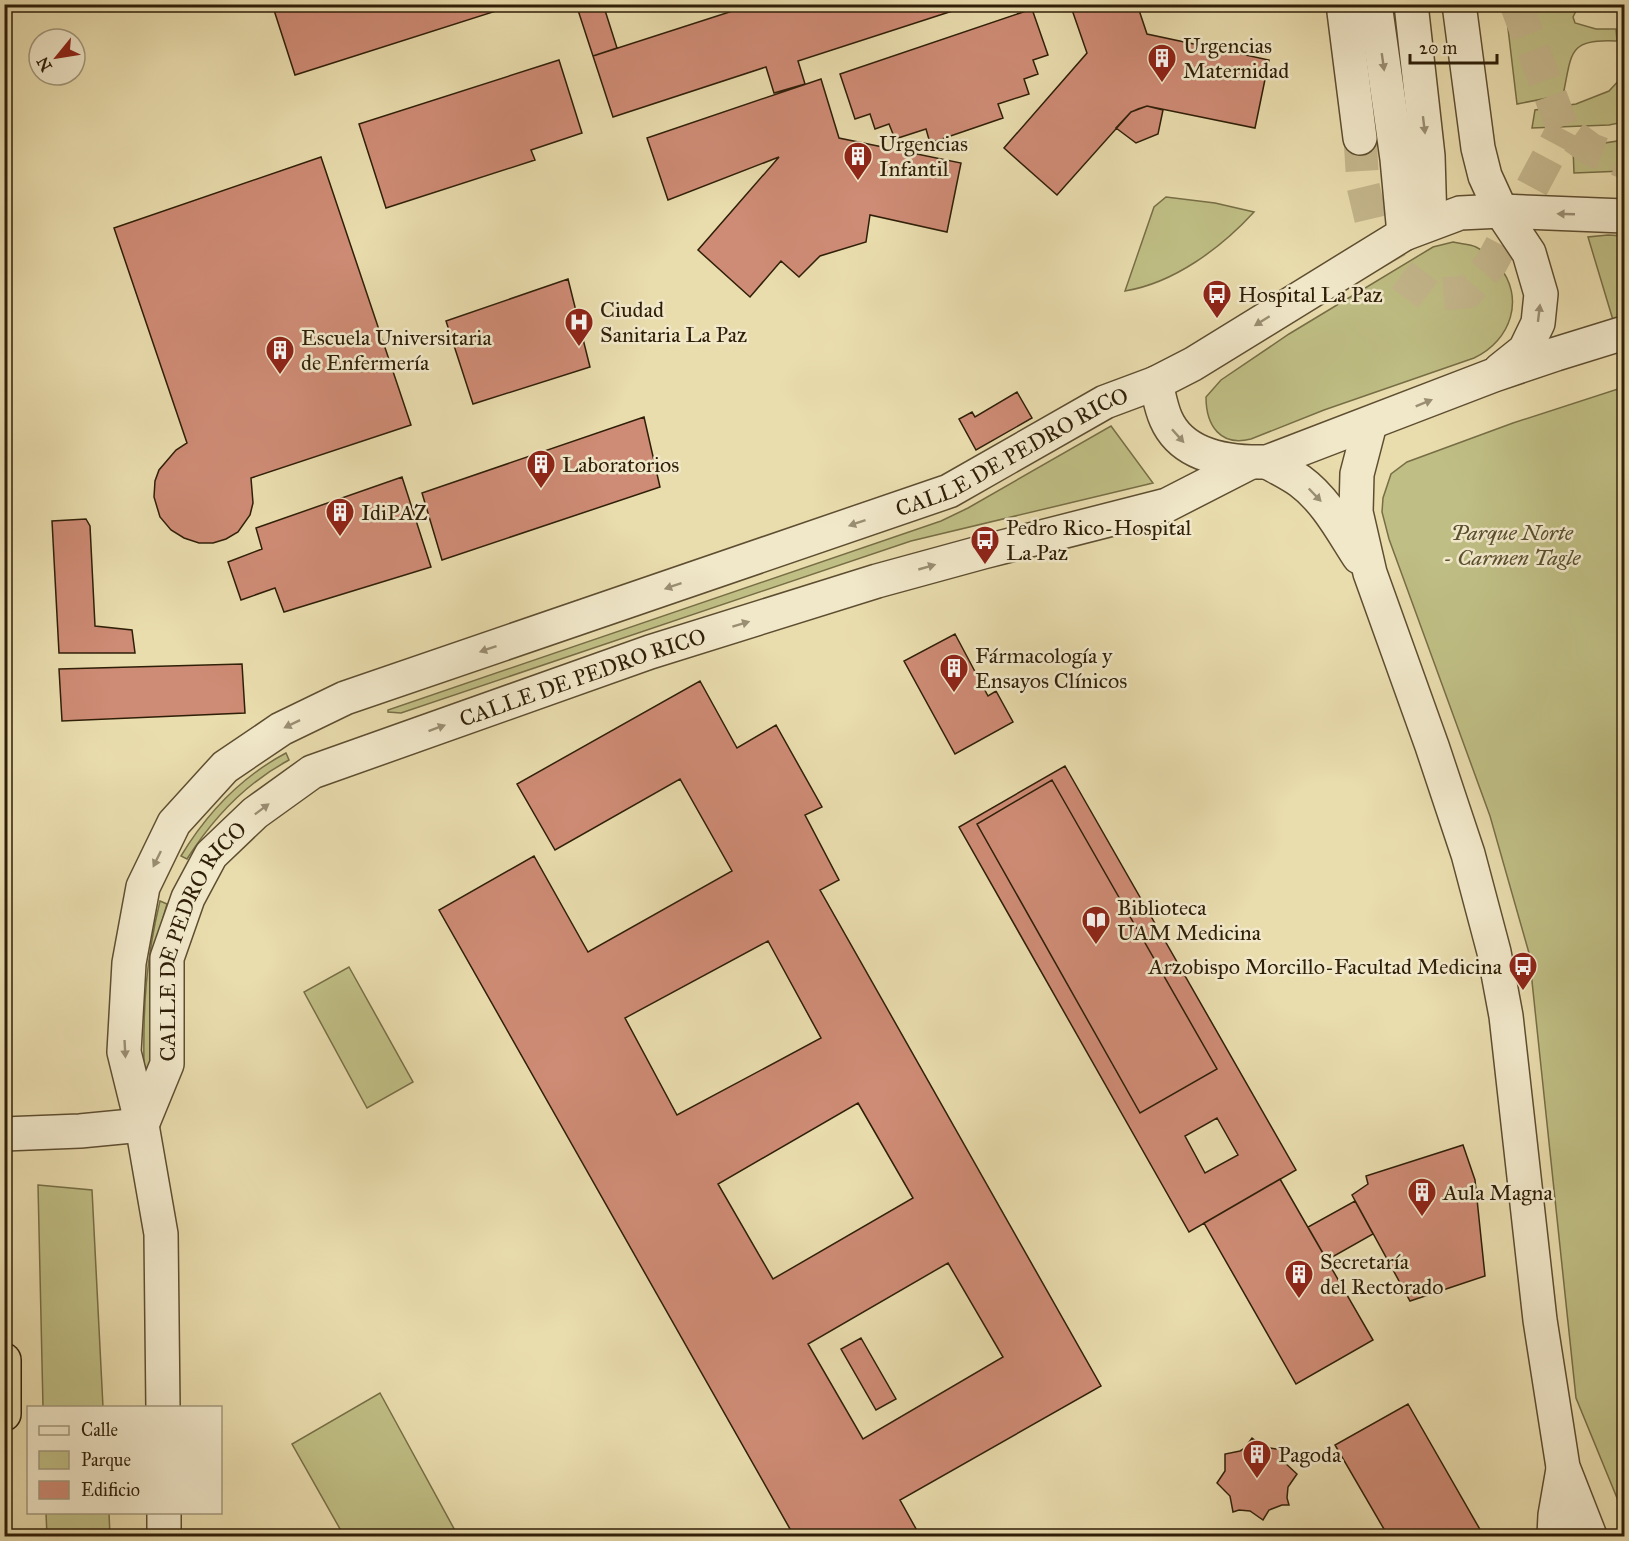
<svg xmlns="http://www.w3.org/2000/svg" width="1629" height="1541" font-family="'IM FELL Great Primer',serif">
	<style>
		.green { fill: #bfbe84; stroke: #776e46; stroke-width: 1.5 }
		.building { fill: #ce8b75; stroke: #2f1f08; stroke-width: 1.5; fill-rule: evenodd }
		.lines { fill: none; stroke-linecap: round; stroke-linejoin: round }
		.minor-tunnel { stroke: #c4b68c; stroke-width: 33; stroke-dasharray: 33 16; stroke-linecap: butt }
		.minor-casing { stroke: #5e4e31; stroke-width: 36 }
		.highway-casing { stroke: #2f1f08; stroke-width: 36 }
		.minor { stroke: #f1e8ca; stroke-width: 33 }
		.highway { stroke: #e9dcad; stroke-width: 33 }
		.oneway { fill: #9a8e73 }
		.labels { text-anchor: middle; stroke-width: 5; stroke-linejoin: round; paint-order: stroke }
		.poi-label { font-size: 22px; fill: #2f1f08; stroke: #f1e8ca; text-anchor: start }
		.street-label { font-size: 22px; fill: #2f1f08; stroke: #f1e8ca }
		.park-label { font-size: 22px; font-style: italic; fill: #5a4f2d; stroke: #f1e8ca }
	</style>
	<rect width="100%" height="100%" fill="#e9dcad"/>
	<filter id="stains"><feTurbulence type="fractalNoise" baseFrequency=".00333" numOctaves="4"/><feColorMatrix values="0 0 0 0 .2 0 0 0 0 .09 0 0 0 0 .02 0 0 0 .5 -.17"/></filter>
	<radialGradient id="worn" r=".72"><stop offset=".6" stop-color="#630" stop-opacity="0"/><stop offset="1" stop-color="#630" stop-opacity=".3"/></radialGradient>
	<path class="green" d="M1543 5H1579L1573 17 1575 23 1596 29H1616L1617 41C1567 38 1572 54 1563 95L1517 104 1507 20Z
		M1624 75V122L1609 125 1532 128 1535 110 1576 104 1609 91Z
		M1624 140V171L1574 173 1573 148Z
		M1166 197 1215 203 1254 212C1221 248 1174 283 1125 291L1154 207Z
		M1608 235 1624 236V317L1613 320 1588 237Z
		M1453 242C1461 244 1470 244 1476 247 1485 251 1492 258 1498 265 1526 297 1511 341 1474 358L1324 410 1251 439C1221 447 1206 426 1206 397L1221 380 1289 334 1433 247Z
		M1624 387V1515L1576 1398 1529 953 1490 816 1389 539 1382 512 1383 498 1391 474 1407 462 1513 423Z
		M1111 426 1153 483 911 541 401 713 388 712V710L941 521 968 508Z
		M286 753 289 760C246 783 213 818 187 859L181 856C207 813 241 777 286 753Z
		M160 901 167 904C150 957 150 1012 152 1066L148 1070 144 1065C143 1006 146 959 160 901Z
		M349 967 413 1082 367 1108 304 992Z
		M38 1185 92 1190 103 1407H43Z
		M380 1393 458 1536H344L292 1444Z
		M46 1513H109L110 1536H47Z"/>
	<path class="building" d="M272 4H518L295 75Z
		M576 4H603L617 48 593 56Z
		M744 4H974L798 61 805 84 774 93 766 67 613 117 593 56 745 7Z
		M1070 4H1137L1147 34 1269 60 1255 128 1147 106 1138 109 1131 112 1057 195 1004 148 1087 53Z
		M1032 9 1048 55 1033 60 1038 74 1024 79 1029 94 998 104 1003 118 930 143 926 129 895 139 889 124 875 129 870 114 855 119 840 74Z
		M559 60 582 133 531 150 535 160 386 208 359 124Z
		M821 79 839 138 961 163 947 232 870 215 866 242 820 256 799 277 781 261 750 297 698 250 779 157 668 200 647 138Z
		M1147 106 1163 110 1158 134 1136 143 1116 128 1131 112Z
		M321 157 411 425 251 478 253 503 250 515 238 532 226 539 213 543H199L184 538 171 530 160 517 154 497 155 481 159 470 176 450 187 443 114 228Z
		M568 279 590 367 473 404 446 321Z
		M1017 392 1032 418 976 450 959 419 972 412 975 417Z
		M644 417 660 487 442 560 422 493Z
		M402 477 431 567 284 612 275 588 241 600 228 562 262 549 256 528Z
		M86 519 90 526 95 626 132 630 135 653H59L52 521Z
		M955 634 988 696 996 691 1013 722 955 754 904 661Z
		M242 664 245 713 62 721 59 669Z
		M700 681 737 748 776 725 822 807 805 815 839 880 820 890 1101 1386 900 1500 920 1536H794L439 910 534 856 588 952 732 871 680 779 555 850 517 784ZM768 941 821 1038 677 1115 625 1018ZM858 1103 913 1198 773 1279 718 1184ZM948 1263 1003 1357 863 1439 808 1344Z
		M1065 766 1296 1170 1189 1232 959 827ZM1052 780 1217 1069 1140 1113 977 824ZM1217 1118 1238 1155 1205 1173 1185 1136Z
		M1052 780 1217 1069 1140 1113 977 824Z
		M1463 1145 1475 1180 1485 1276 1410 1301 1352 1195 1368 1184 1366 1176Z
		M1280 1179 1373 1340 1296 1384 1204 1223Z
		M1355 1201 1373 1234 1327 1260 1308 1227Z
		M861 1338 896 1399 876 1410 841 1349Z
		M1408 1404 1482 1533 1475 1536H1388L1335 1445Z
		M1252 1438 1264 1447 1276 1449 1282 1447 1284 1462 1297 1474 1288 1487 1287 1498 1289 1505H1282L1269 1510 1263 1520 1250 1511 1239 1510 1233 1512 1230 1496 1217 1483 1225 1471V1454L1240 1451 1245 1448Z"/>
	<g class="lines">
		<path class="minor-tunnel" d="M1516 4 1563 129 1592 150 1624 162
			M1360 138 1363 186 1374 232 1395 270 1428 295 1467 292 1491 264 1563 129"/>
		<g class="minor-casing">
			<g id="minor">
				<path d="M1343 4 1360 138"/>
				<path d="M1375 4 1397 159 1404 234"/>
				<path d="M1411 4 1428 156 1430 223"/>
				<path d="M1459 4 1478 148 1485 176 1501 211 1529 253 1541 294 1538 323 1525 350 1500 370"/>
				<path d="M1156 383C1159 395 1161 408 1166 419 1183 458 1230 463 1267 462L1494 375 1556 354 1624 333"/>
				<path d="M1370 424 1357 474 1356 512 1370 573 1432 746 1468 854 1494 952 1506 1016 1540 1320 1563 1467 1590 1536"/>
				<path d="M1267 462C1278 468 1290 474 1300 481 1326 500 1342 531 1359 557"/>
				<path id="s1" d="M142 1125 167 1064V958L188 898 211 855 255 813 312 772 650 652 877 581 983 552 1167 505 1249 463"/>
				<path d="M4 1134 80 1131 142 1125"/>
				<path id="s2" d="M163 1408 161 1234 142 1125 124 1052 129 963 143 887 174 823 225 767 281 729 345 698 949 491 1105 402 1156 383 1193 364 1404 234 1460 213 1501 211 1624 216"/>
				<path d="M164 1512V1536"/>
				<path d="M1554 1536 1555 1515 1563 1469"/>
			</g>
		</g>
		<g class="highway-casing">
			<path id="highway" d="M4 1360V1414"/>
		</g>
		<use href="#minor" class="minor"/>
		<use href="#highway" class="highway"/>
	</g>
	<defs><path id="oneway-solid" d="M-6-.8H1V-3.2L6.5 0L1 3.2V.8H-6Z" transform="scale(1.5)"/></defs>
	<g class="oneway">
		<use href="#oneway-solid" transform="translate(1383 62) rotate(82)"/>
		<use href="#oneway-solid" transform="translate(1424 125) rotate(83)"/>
		<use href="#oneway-solid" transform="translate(1566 214) rotate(-178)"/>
		<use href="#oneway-solid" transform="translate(1539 313) rotate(-83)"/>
		<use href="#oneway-solid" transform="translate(1262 321) rotate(148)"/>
		<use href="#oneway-solid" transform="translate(1424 403) rotate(-22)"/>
		<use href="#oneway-solid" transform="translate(1178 436) rotate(48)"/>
		<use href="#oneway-solid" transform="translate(1315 495) rotate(46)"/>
		<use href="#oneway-solid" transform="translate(857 523) rotate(161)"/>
		<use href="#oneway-solid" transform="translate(927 567) rotate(-16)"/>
		<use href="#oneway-solid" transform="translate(673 586) rotate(161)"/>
		<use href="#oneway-solid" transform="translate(741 624) rotate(-17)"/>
		<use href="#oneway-solid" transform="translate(488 649) rotate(161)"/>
		<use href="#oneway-solid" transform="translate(292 724) rotate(154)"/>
		<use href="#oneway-solid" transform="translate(437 728) rotate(-20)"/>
		<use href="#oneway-solid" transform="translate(262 809) rotate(-37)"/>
		<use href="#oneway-solid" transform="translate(157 859) rotate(116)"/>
		<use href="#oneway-solid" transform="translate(125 1049) rotate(87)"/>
	</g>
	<defs>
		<g id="building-pin" transform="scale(1.5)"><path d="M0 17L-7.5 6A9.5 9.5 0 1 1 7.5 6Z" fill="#8f2418" stroke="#f1e8ca"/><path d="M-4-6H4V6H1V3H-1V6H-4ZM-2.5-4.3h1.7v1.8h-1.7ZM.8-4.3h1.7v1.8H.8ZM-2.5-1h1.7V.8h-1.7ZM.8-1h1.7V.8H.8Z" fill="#fff"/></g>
		<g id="bus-pin" transform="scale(1.5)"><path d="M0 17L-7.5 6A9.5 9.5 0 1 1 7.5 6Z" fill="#8f2418" stroke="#f1e8ca"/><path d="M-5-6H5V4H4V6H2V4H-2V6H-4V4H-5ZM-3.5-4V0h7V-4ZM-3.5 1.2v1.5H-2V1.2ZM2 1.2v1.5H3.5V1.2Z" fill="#fff"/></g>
		<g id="hospital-pin" transform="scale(1.5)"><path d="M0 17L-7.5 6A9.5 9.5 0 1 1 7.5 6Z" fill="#8f2418" stroke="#f1e8ca"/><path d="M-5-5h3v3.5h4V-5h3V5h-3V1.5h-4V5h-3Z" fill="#fff"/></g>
		<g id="library-pin" transform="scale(1.5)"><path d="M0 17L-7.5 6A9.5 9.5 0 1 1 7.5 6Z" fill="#8f2418" stroke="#f1e8ca"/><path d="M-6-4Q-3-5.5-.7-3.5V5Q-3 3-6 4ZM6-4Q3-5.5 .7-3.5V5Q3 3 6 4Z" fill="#fff"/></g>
	</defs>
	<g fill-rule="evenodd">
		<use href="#building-pin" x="1162" y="58"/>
		<use href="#building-pin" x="858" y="156"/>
		<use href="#bus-pin" x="1217" y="294"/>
		<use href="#hospital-pin" x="579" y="322"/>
		<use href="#building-pin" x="280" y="350"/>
		<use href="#building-pin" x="541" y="464"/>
		<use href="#building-pin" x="340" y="512"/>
		<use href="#bus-pin" x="985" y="540"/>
		<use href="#building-pin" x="954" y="668"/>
		<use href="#library-pin" x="1096" y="920"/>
		<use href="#bus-pin" x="1523" y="966"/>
		<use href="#building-pin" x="1422" y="1192"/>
		<use href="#building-pin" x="1299" y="1274"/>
		<use href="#building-pin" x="1257" y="1454"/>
	</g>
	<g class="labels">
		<g class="poi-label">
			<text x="1183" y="53">Urgencias<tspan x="1183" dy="25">Maternidad</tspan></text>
			<text x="879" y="151">Urgencias<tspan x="879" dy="25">Infantil</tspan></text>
			<text x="1238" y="302">Hospital La Paz</text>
			<text x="600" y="317">Ciudad<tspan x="600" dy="25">Sanitaria La Paz</tspan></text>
			<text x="301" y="345">Escuela Universitaria<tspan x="301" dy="25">de Enfermería</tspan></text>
			<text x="562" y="472">Laboratorios</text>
			<text x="361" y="520">IdiPAZ</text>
			<text x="1006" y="535">Pedro Rico-Hospital<tspan x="1006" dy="25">La Paz</tspan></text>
			<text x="975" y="663">Fármacología y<tspan x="975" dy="25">Ensayos Clínicos</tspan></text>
			<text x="1117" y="915">Biblioteca<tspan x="1117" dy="25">UAM Medicina</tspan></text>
			<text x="1502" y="974" text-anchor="end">Arzobispo Morcillo-Facultad Medicina</text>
			<text x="1443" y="1200">Aula Magna</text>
			<text x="1320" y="1269">Secretaría<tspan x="1320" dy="25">del Rectorado</tspan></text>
			<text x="1278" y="1462">Pagoda</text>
		</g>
		<g class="street-label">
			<text dy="8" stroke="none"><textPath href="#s2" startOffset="1524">CALLE DE PEDRO RICO</textPath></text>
			<text dy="8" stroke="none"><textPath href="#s1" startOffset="702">CALLE DE PEDRO RICO</textPath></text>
			<text dy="8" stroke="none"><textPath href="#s1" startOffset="198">CALLE DE PEDRO RICO</textPath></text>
		</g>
		<g class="park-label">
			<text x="1512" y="540">Parque Norte<tspan x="1512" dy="25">- Carmen Tagle</tspan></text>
		</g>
	</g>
	<rect width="1629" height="1541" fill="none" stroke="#e9dcad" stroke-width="24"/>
	<rect x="6" y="6" width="1617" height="1529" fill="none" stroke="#2f1f08" stroke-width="3"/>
	<rect x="12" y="12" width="1605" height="1517" fill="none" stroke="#2f1f08" stroke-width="1.5"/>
	<rect x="27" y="1406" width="195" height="108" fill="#f1e8ca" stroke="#a3987c" stroke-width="1.5"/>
	<rect x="39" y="1426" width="30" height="9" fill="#f1e8ca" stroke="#a3987c" stroke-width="1.5"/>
	<text x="81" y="1436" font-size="18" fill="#2f1f08">Calle</text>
	<rect x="39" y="1451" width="30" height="18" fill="#bfbe84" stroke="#a3987c" stroke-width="1.5"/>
	<text x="81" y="1466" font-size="18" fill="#2f1f08">Parque</text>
	<rect x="39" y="1481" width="30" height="18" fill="#ce8b75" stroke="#a3987c" stroke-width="1.5"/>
	<text x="81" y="1496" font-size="18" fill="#2f1f08">Edificio</text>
	<g transform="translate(57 57) rotate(240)"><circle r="28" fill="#f1e8ca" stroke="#a3987c" stroke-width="1.5"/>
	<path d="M0-4.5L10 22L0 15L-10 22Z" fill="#8f2418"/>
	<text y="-9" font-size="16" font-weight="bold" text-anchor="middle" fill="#2f1f08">N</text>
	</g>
	<path d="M1410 54v9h87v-9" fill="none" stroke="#2f1f08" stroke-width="3"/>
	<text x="1419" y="54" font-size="18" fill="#2f1f08" stroke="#f1e8ca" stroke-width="4.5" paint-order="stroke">20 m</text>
	<rect width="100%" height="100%" filter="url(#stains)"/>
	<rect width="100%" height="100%" fill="url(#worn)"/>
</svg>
